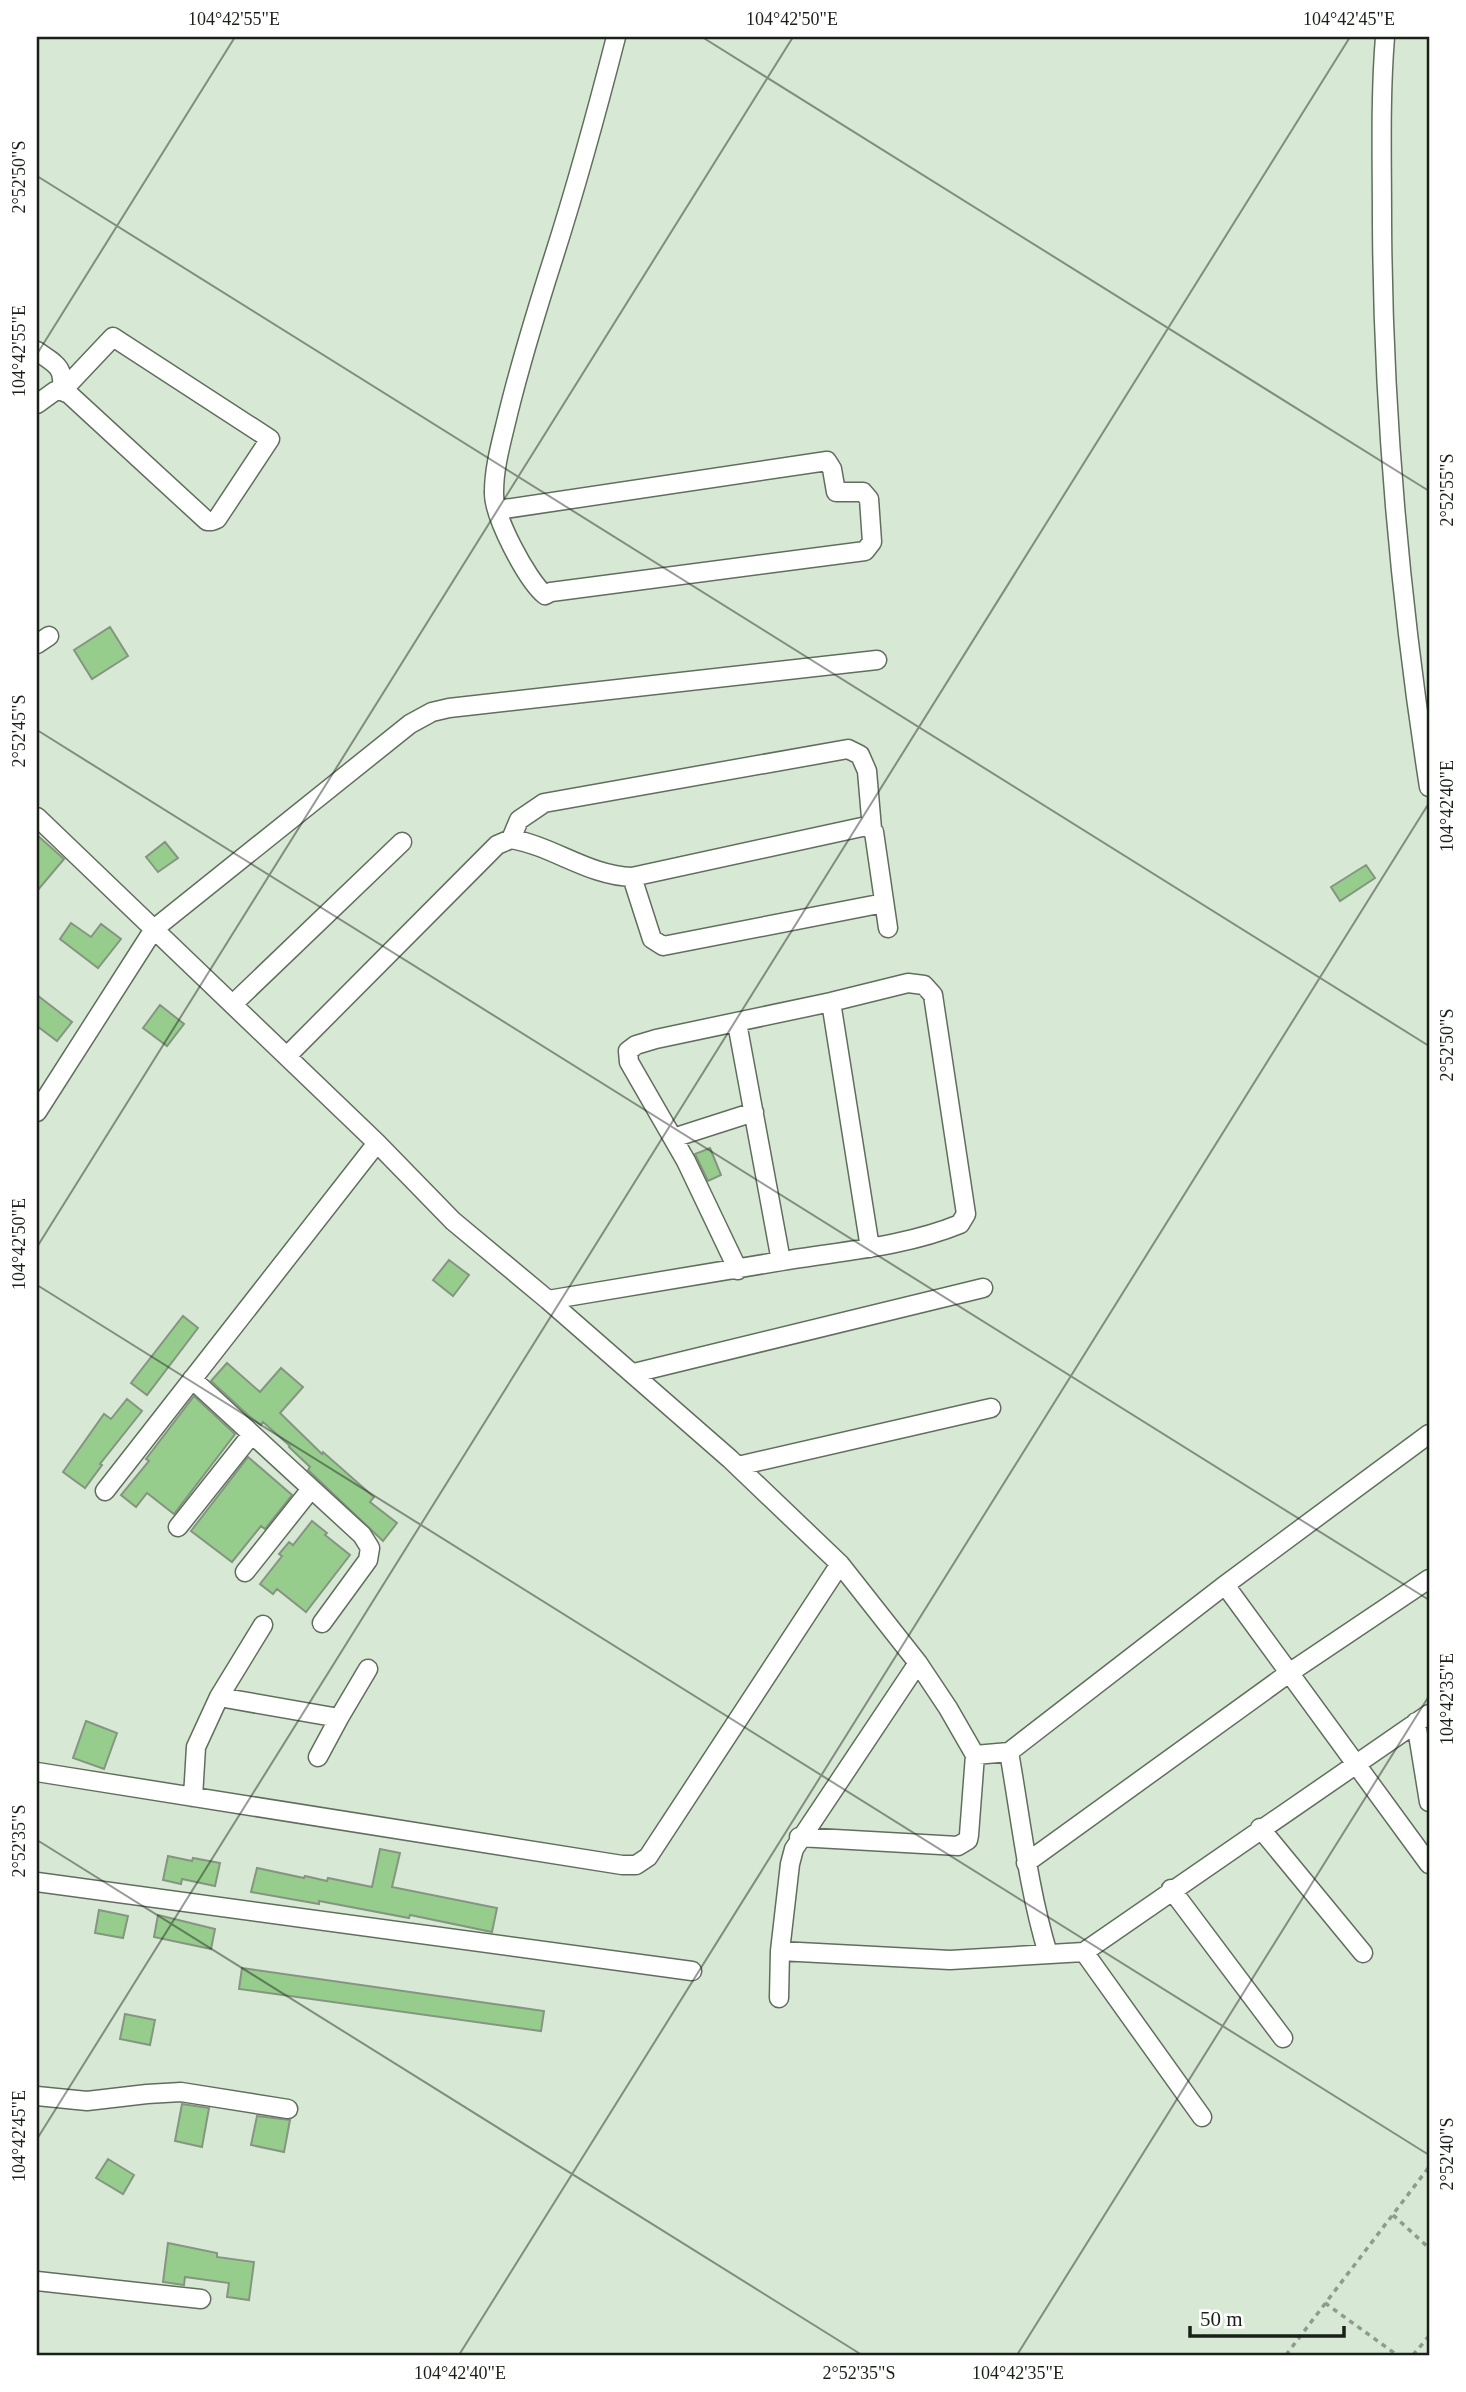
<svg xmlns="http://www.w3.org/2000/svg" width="1466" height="2392" font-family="Georgia,serif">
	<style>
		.building { fill: #97cd8c; stroke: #859582; stroke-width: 2 }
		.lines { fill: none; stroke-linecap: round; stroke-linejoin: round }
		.minor-casing { stroke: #606f5d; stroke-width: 21 }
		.path { stroke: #8e9c8c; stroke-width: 3.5; stroke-dasharray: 5 5; stroke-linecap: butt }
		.minor { stroke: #fff; stroke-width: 18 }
		.ticks { fill: none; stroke: #192018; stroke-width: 2; stroke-opacity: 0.45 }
		.neatline { fill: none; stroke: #192018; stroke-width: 2.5 }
		.ticks-label { font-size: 18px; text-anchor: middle; fill: #192018 }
	</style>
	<rect width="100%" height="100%" fill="#d7e9d4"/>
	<path class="building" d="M110 627 128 656 92 679 74 650Z
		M37 835 64 859 37 891Z
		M165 842 178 858 158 872 146 857Z
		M1366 865 1375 878 1340 901 1331 887Z
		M71 923 91 937 101 924 121 939 98 968 60 939Z
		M37 995 72 1022 57 1041 37 1026Z
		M160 1005 184 1024 167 1046 143 1028Z
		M710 1148 721 1175 708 1181 695 1154Z
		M449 1260 469 1275 453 1296 433 1280Z
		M183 1316 198 1328 147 1395 131 1383Z
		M227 1363 260 1392 281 1368 303 1387 280 1413 322 1454 323 1452 374 1497 370 1502 397 1523 383 1541 308 1470 310 1467 289 1447 290 1446 263 1422 261 1425 249 1416 211 1381Z
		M194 1396 235 1434 174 1514 147 1493 136 1507 121 1495 149 1461 146 1459Z
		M127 1399 142 1411 100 1464 102 1465 85 1488 63 1472 104 1414 111 1419Z
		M248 1457 292 1495 265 1529 261 1526 232 1562 191 1531Z
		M312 1521 327 1533 325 1535 350 1555 306 1612 277 1589 273 1594 260 1584 282 1556 279 1554 289 1542 293 1545Z
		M86 1721 117 1733 104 1769 73 1758Z
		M380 1849 400 1853 392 1887 497 1908 492 1932 410 1915 409 1918 319 1901V1904L251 1892 257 1868 304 1878 305 1876 327 1881 328 1878 372 1887Z
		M168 1856 192 1861 193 1858 220 1863 215 1886 182 1879 181 1884 163 1880Z
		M99 1910 128 1916 123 1938 95 1933Z
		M158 1915 215 1929 211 1949 154 1937Z
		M242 1968 544 2011 541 2031 239 1989Z
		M125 2014 155 2020 150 2045 120 2039Z
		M182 2104 209 2108 202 2147 175 2141Z
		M257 2116 290 2120 284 2152 251 2145Z
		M108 2159 134 2175 123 2194 96 2178Z
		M168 2243 217 2253V2257L254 2262 249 2300 227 2297 229 2283 185 2277 184 2285 163 2282Z"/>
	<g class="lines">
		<g class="minor-casing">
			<path id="minor" d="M1385 37C1380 99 1382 160 1382 222 1383 411 1400 601 1429 787
				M37 351C56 365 64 365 62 391
				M37 404 55 391H62L113 337 270 439 217 519 212 521H207L69 394 62 391
				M498 510 827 461 832 469 836 492H863L869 499 872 542 865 551 551 592 545 595C527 580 493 516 494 492 494 466 502 440 508 414 521 361 537 309 554 256 577 184 597 111 616 37
				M37 644 49 636
				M37 817 377 1143 453 1221 548 1300 730 1459 840 1564 918 1663 948 1708 975 1755 1009 1752 1225 1585 1429 1434
				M511 839 519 820 544 803 848 749 860 755 867 771 872 829
				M632 877 652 939 663 946 884 903
				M831 1002 870 1248
				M233 1004 402 842
				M737 1023 781 1261
				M287 1056 497 845 511 839C553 846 589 876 632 877L862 827H868L874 832 888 928
				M37 1112 154 929 410 724 432 712 449 708 877 660
				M673 1138 754 1112
				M548 1300C626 1287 704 1274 782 1261 841 1251 904 1247 960 1224L966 1214 933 995 924 985 908 983 831 1002 656 1039 636 1045 628 1051 629 1062 686 1161 738 1270
				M634 1373 983 1288
				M192 1379 362 1535 370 1548 368 1560 322 1623
				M738 1466 991 1408
				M105 1491 377 1143
				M178 1527 252 1434
				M245 1572 311 1489
				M1225 1585 1429 1864
				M219 1697 339 1718 318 1757
				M339 1718 368 1669
				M1416 1722 1429 1802
				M1009 1752C1021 1820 1028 1888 1048 1954
				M37 1772 622 1865H636L648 1857 840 1564
				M193 1797 196 1747 219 1697 263 1625
				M1260 1828 1363 1953
				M799 1837 958 1846 968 1840 969 1835 975 1755
				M1026 1863 1289 1673 1429 1579
				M37 1882 692 1971
				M1171 1889 1283 2038
				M780 1951 950 1960 1084 1952 1429 1714
				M1084 1952 1202 2117
				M779 1998 780 1951 790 1864 794 1849 918 1663
				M37 2096 87 2101 147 2094 181 2092 288 2109
				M37 2281 201 2299"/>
		</g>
		<path class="path" d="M1393 2215 1429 2248
			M1325 2303 1397 2355
			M1286 2355 1429 2167
			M1413 2355 1429 2336"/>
		<use href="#minor" class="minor"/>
	</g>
	<path class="ticks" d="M702 37 1429 491M37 176 1429 1046M37 354 235 37M37 730 1429 1600M37 1247 793 37M37 1285 1429 2155M37 1840 862 2355M37 2139 1350 37M459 2355 1429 803M1017 2355 1429 1696"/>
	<rect width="1466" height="2392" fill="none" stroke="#ffffff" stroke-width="77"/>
	<path d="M1190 2326v10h154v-10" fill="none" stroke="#192018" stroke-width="3.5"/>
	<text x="1200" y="2326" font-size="21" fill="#192018" stroke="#ffffff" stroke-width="5" paint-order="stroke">50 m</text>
	<rect x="38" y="38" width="1390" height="2316" class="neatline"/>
	<g class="ticks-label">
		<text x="234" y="25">104°42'55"E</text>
		<text x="792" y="25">104°42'50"E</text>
		<text x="1349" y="25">104°42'45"E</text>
		<text transform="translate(19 177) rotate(-90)" y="6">2°52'50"S</text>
		<text transform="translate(19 351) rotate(-90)" y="6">104°42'55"E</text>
		<text transform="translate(1447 490) rotate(-90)" y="6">2°52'55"S</text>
		<text transform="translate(19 731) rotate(-90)" y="6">2°52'45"S</text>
		<text transform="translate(1447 806) rotate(-90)" y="6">104°42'40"E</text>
		<text transform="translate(1447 1045) rotate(-90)" y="6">2°52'50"S</text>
		<text transform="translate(19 1244) rotate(-90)" y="6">104°42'50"E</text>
		<text transform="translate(1447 1699) rotate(-90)" y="6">104°42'35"E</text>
		<text transform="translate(19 1841) rotate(-90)" y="6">2°52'35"S</text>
		<text transform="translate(19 2136) rotate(-90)" y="6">104°42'45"E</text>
		<text transform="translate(1447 2154) rotate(-90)" y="6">2°52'40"S</text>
		<text x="460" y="2379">104°42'40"E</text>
		<text x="859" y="2379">2°52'35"S</text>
		<text x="1018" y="2379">104°42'35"E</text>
	</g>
</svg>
